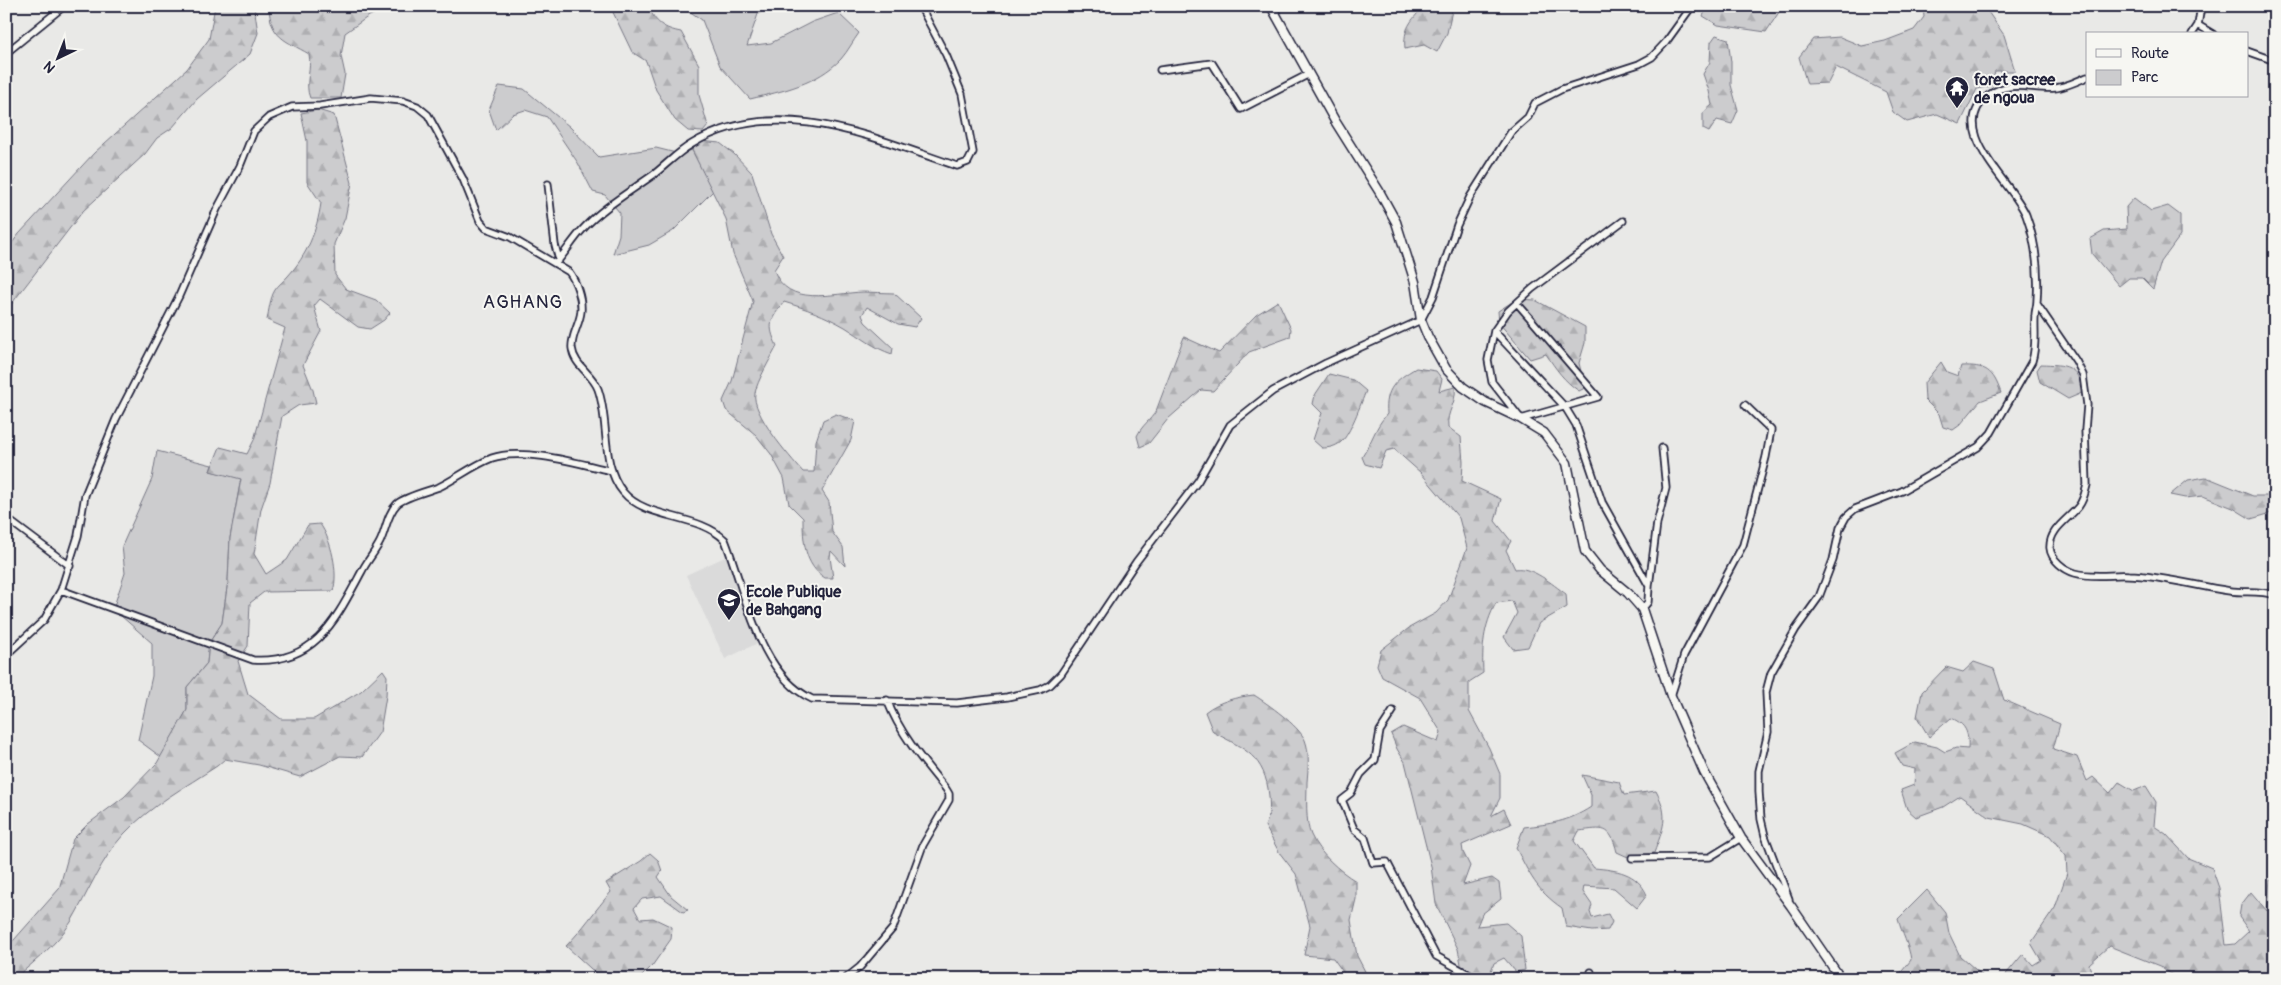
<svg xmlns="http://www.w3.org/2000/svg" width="2281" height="985" font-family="Pangolin,sans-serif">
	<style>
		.built { fill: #dadada }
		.green { fill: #ccccce; stroke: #777784 }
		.forest { fill: url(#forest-firs); stroke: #777784 }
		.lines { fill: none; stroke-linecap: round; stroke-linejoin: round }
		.minor-casing { stroke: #22223b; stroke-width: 9 }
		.secondary-casing { stroke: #22223b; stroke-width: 11 }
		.minor { stroke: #f6f6f2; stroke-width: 5.5 }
		.secondary { stroke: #f6f6f2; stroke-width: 8 }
		.labels { text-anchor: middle; stroke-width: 4; stroke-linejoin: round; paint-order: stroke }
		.poi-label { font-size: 16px; font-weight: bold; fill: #22223b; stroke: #f6f6f2; text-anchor: start }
		.quarter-label { font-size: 19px; letter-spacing: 1px; fill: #22223b; stroke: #f6f6f2 }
	</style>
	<defs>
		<pattern id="forest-firs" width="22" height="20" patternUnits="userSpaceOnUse" patternTransform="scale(1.25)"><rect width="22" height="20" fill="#ccccce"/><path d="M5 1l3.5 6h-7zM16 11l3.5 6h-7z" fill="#afafb2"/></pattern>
	</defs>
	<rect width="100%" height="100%" fill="#e9e9e7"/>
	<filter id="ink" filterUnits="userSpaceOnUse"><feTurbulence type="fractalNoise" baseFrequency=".02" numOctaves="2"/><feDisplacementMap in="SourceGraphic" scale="10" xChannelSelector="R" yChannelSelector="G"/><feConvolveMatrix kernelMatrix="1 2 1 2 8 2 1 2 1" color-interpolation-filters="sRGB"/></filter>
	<g filter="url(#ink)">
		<path class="built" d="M727 556 742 601 760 642 725 659 686 575Z"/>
		<path class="green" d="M682 6H770L758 14 747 46 771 43 812 22 838 13 859 33C853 41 848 51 841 59 817 84 783 91 750 99L720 66 702 20Z
			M499 86 524 89 570 127 599 157 656 148 680 154 692 150 713 191 673 231 649 245 613 254 619 235 620 213 605 195 593 192 578 163 547 117 525 110 513 114 496 130 489 110Z
			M157 451 212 465 210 471 241 478 230 538 228 581 222 623 209 643 207 663 187 687V710L161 757 138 740 152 676V643L113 609 125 573 122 546 152 479Z"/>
		<path class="forest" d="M215 6H254L258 33 250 54 197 99 172 128 157 138 145 154 83 211 6 311V251L19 234 94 153 187 69 209 39Z
			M269 6H392L369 16 345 33 341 56 345 74 341 98H310C304 84 312 69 309 54 285 40 270 38 269 6Z
			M610 6H649C654 23 665 29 681 32L699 65V95L708 126 703 132 688 131 675 120 656 90 646 61 632 52Z
			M1424 6H1453L1447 33 1437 52 1424 45 1405 49C1403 28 1411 21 1424 6Z
			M1708 6H1783L1766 32 1718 25 1703 16Z
			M1923 6H1984L2004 35 2015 71H1995L1991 86 1977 89 1960 124 1937 114 1907 122 1893 112 1886 92 1836 67 1828 83 1807 84 1799 57 1813 39 1840 37 1862 46 1885 41 1914 30 1924 17Z
			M1716 35 1728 39 1731 62V85L1738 110 1732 124 1717 120 1709 132 1703 129V113L1712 105 1709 91 1703 74 1710 62 1711 42Z
			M318 110 334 115 352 183 345 218 334 244 335 275 346 289 376 300 390 313 384 320 370 329 358 327 320 299 314 306 321 331 303 365 313 390 316 403 299 405 282 416 270 483 261 509 254 554 266 574 287 560 308 525 320 524C331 539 339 573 333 591L264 592 250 603 248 646 238 661 248 694 281 719H314L361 691 383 670 387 676 386 696 380 732 362 757 340 756 300 777 259 765 225 759 217 766C185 787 150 806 124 834 101 859 88 893 71 922 57 944 34 962 14 979H6V946L14 940 59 889 73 839 88 824 124 797 157 763 187 710V687L207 663 209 643 222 623 228 581 230 538 241 479 210 471 220 447 247 454 254 440 285 328 267 320C269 310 270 298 275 290 278 285 284 281 288 276 307 255 317 231 321 203L307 182V141L301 113Z
			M700 141 720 143 734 154 752 173 771 234 783 256 774 270C787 308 833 293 863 292 873 292 884 293 894 293L921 318 915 327 898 324 867 307 862 315 865 322 893 348 892 354C874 348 861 337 845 327 824 315 807 309 784 302 770 320 767 325 777 346 771 358 757 381 755 393 751 413 789 456 803 472H814L816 441 823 420 836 414 855 421 851 440 822 491 829 502 832 532 843 547 845 566 831 551 830 557 833 578H825C804 565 803 540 803 518L789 504 784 478 771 454 756 435 726 410 723 401 732 381 753 301 733 254 726 219 692 150Z
			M2134 198 2151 211 2168 206 2180 215V236L2161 262 2153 289 2142 278H2129L2119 286 2092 254 2090 239 2104 231 2127 229 2126 207Z
			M1517 299 1535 300 1585 327V343L1579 363 1585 388 1579 391C1564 381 1556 369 1546 354L1530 359 1499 323 1498 311Z
			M1278 301 1291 329 1290 337 1249 352 1213 391 1201 390 1168 419 1149 443 1140 447 1137 436C1142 425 1150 421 1156 411L1184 337 1219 353 1256 315Z
			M1941 362 1947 372 1958 376 1961 366C1986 365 1993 370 2001 393L1980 401 1960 425 1953 430 1943 427 1939 414 1925 400 1924 383Z
			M2041 364C2065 365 2079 364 2082 393L2068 399 2040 382 2037 370Z
			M1416 368 1436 371 1442 379 1439 391 1455 387C1457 404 1446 411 1448 427L1461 437 1463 462 1462 481 1501 499 1495 521 1511 541 1506 550 1515 569C1532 566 1552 584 1566 594L1567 607 1539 623 1528 647 1513 649 1504 637 1517 613 1512 601 1496 603C1483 627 1482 648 1483 673L1469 682V711L1489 748 1500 774V798L1491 816 1504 809 1511 824 1462 845 1463 852 1470 866 1463 885 1492 878 1499 883 1501 899 1482 914 1477 926 1506 923 1521 936 1525 970 1516 972 1504 958 1494 963 1488 979H1457L1461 964 1458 949 1436 904 1431 866 1405 762 1397 749 1391 734 1403 727 1438 742 1441 732 1420 698 1382 677 1377 665 1381 650 1409 628 1436 613 1448 600 1467 548 1459 518 1421 473 1394 449 1386 451 1379 468 1365 464 1362 457C1373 440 1374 429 1387 414 1385 389 1395 380 1416 368Z
			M1329 374 1353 380 1366 391C1361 403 1350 435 1341 442 1335 447 1328 448 1322 448L1313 440 1322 413 1313 404 1315 395Z
			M2206 477 2253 496H2275V512L2251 519 2233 508 2203 496 2185 498 2170 495 2188 480Z
			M1974 662 1994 669 2004 700 2060 724 2053 749 2077 757 2087 781 2093 777 2110 793 2119 782 2134 791 2146 786 2156 802 2154 826 2166 834 2188 858 2212 868 2219 888 2226 945 2235 944 2249 931 2239 917 2241 905 2251 892 2267 911 2270 880 2275 881V979H2177L2162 967 2109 946 2089 964 2093 979H2002L2023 954 2033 965 2041 960 2031 943 2055 908 2067 873 2066 856 2050 836 2023 824 1989 817 1960 796 1943 807 1916 817 1907 809 1901 790 1914 785 1915 769 1902 766 1895 753 1915 742 1937 747 1945 752 1956 748 1968 749C1969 733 1966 724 1951 718L1929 737 1917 717 1922 692 1946 667 1963 672Z
			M1254 695C1268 704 1298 725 1305 740 1310 753 1308 769 1307 782 1307 796 1305 822 1311 835 1319 853 1339 871 1356 881V899L1351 920 1357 956 1369 979H1348L1333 958 1304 955 1310 926 1296 874 1279 852 1265 826C1270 815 1270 809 1269 796 1265 756 1245 749 1213 732L1205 712C1219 701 1237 697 1254 695Z
			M1582 775 1619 782 1624 795 1656 791C1670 817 1663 828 1654 853L1628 857 1617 852C1610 825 1604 828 1579 831L1574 841 1594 868C1616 870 1637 872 1647 895L1637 908 1614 888 1584 886 1583 892 1592 905 1590 912 1592 918 1608 914 1612 922 1608 930 1592 931 1566 927 1562 908C1536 890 1530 875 1516 848L1524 827C1550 824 1568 822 1591 807V795Z
			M650 853 658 860 662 871 658 877 671 896 688 910 683 912 661 896 642 899 634 908 640 919 653 918 672 927 671 939 652 966 639 979H602L566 946C583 929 595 910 611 892L606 883 641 861Z
			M1927 890 1945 912 1949 933 1960 956 1983 976 1982 979H1902L1898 976 1911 960C1909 945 1902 934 1898 919Z"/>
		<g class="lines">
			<g class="minor-casing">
				<path id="minor" d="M2198 25 2213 34
					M2192 34 2198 25 2201 6
					M2247 51 2275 61
					M6 53 64 6
					M1160 70 1212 63 1241 109 1309 74
					M548 184 555 245 559 260
					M556 263C565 253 573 240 582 230 602 208 629 192 653 175 666 165 678 152 692 144 777 93 873 138 957 166L968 162 973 152 962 94 946 55 920 6
					M1517 303 1598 397 1521 419 1492 382 1488 360 1494 331 1508 311 1532 289 1623 221
					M2037 304 2076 361 2083 375 2087 405 2085 430 2087 485C2085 492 2084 499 2079 506 2069 519 2049 529 2050 548 2051 560 2065 570 2075 573 2092 578 2112 574 2129 575 2162 576 2196 586 2230 591 2245 593 2260 590 2275 595
					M1494 331 1565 407 1576 425 1602 502 1649 586 1648 602 1642 609
					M6 518 70 566
					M1649 586 1657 523 1666 488 1662 448
					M61 590 253 660C316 664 336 619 362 571 367 561 375 552 380 542 386 530 387 514 397 504 404 497 428 491 439 487 457 478 474 465 492 458 523 447 581 464 612 471
					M6 655 44 620 61 590 78 536 85 495 116 419 179 296 217 209 240 166 254 131 269 117 292 107 320 106 371 98 403 101 417 106 428 115 463 179 480 221 486 228 510 237 569 272C576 281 582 298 581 311 580 324 571 335 572 348 574 366 592 373 598 389 610 422 600 464 623 492 646 520 698 513 725 540 745 590 758 674 812 699L957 703 1007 697 1040 690 1050 685 1061 674 1136 562 1198 481 1230 425 1273 391 1326 363 1421 320 1433 297 1457 225 1470 197 1511 132 1528 117 1535 103 1562 89 1639 64 1652 57 1666 42 1692 6
					M1671 696 1684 655 1743 545 1766 457 1771 430 1745 405
					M1393 711 1380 731 1375 760 1361 774 1351 793 1342 800 1354 829 1365 838 1373 863 1387 862 1436 956 1477 979
					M1632 858 1710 857 1741 838
					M1789 899 1765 836 1761 819 1759 792V771L1768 732 1766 692 1771 673 1796 629 1819 597 1833 560 1840 528 1846 517 1855 509 1902 491 1978 447 1991 433 2032 361C2037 345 2034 331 2035 316 2035 311 2037 306 2037 301 2039 272 2036 242 2026 215 2013 183 1944 129 1989 95 2011 79 2032 90 2055 88 2065 87 2078 81 2087 77
					M1591 972V979
					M845 979 860 967 893 928 923 845 949 800V794L946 789C923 761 900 734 887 700"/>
			</g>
			<g class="secondary-casing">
				<path id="secondary" d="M1271 6 1335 121 1379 191 1396 222 1415 282 1421 320 1428 337 1446 369 1463 387 1485 402 1521 419 1544 433 1567 463 1585 551 1600 570 1628 593 1642 609 1671 696 1704 772 1741 838 1791 906 1841 979"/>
			</g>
			<use href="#minor" class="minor"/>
			<use href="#secondary" class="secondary"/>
		</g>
	</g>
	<defs>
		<g id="temple-pin" transform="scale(1.25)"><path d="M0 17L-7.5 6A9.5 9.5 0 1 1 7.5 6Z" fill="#22223b" stroke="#f6f6f2"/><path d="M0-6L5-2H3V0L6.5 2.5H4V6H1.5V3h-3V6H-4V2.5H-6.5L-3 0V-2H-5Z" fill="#fff"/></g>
		<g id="school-pin" transform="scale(1.25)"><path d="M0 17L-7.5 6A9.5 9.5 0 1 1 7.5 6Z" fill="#22223b" stroke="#f6f6f2"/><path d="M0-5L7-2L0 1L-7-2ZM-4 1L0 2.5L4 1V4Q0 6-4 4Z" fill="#fff"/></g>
	</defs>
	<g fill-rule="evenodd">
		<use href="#temple-pin" x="1957" y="88"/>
		<use href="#school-pin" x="729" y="600"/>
	</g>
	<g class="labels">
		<g class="poi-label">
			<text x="1974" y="85">foret sacree<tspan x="1974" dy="18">de ngoua</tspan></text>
			<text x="746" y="597">Ecole Publique<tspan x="746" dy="18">de Bahgang</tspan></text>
		</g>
		<g class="quarter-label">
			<text x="523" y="308">AGHANG</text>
		</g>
	</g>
	<rect width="2281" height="985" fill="none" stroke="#f6f6f2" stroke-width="25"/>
	<rect x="12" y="12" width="2256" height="960" fill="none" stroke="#22223b" stroke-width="2" filter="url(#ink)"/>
	<rect x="2086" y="32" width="162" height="65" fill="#f6f6f2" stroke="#a1a1a9"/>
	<rect x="2096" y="49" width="25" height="8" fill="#f6f6f2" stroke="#a1a1a9"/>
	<text x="2131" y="58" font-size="15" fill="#22223b">Route</text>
	<rect x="2096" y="70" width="25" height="15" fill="#ccccce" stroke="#a1a1a9"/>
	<text x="2131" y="82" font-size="15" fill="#22223b">Parc</text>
	<g transform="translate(58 58) rotate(223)" stroke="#f6f6f2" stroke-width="4" paint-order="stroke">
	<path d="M0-4L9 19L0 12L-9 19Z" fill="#22223b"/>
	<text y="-8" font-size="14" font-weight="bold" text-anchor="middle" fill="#22223b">N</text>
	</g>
</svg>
